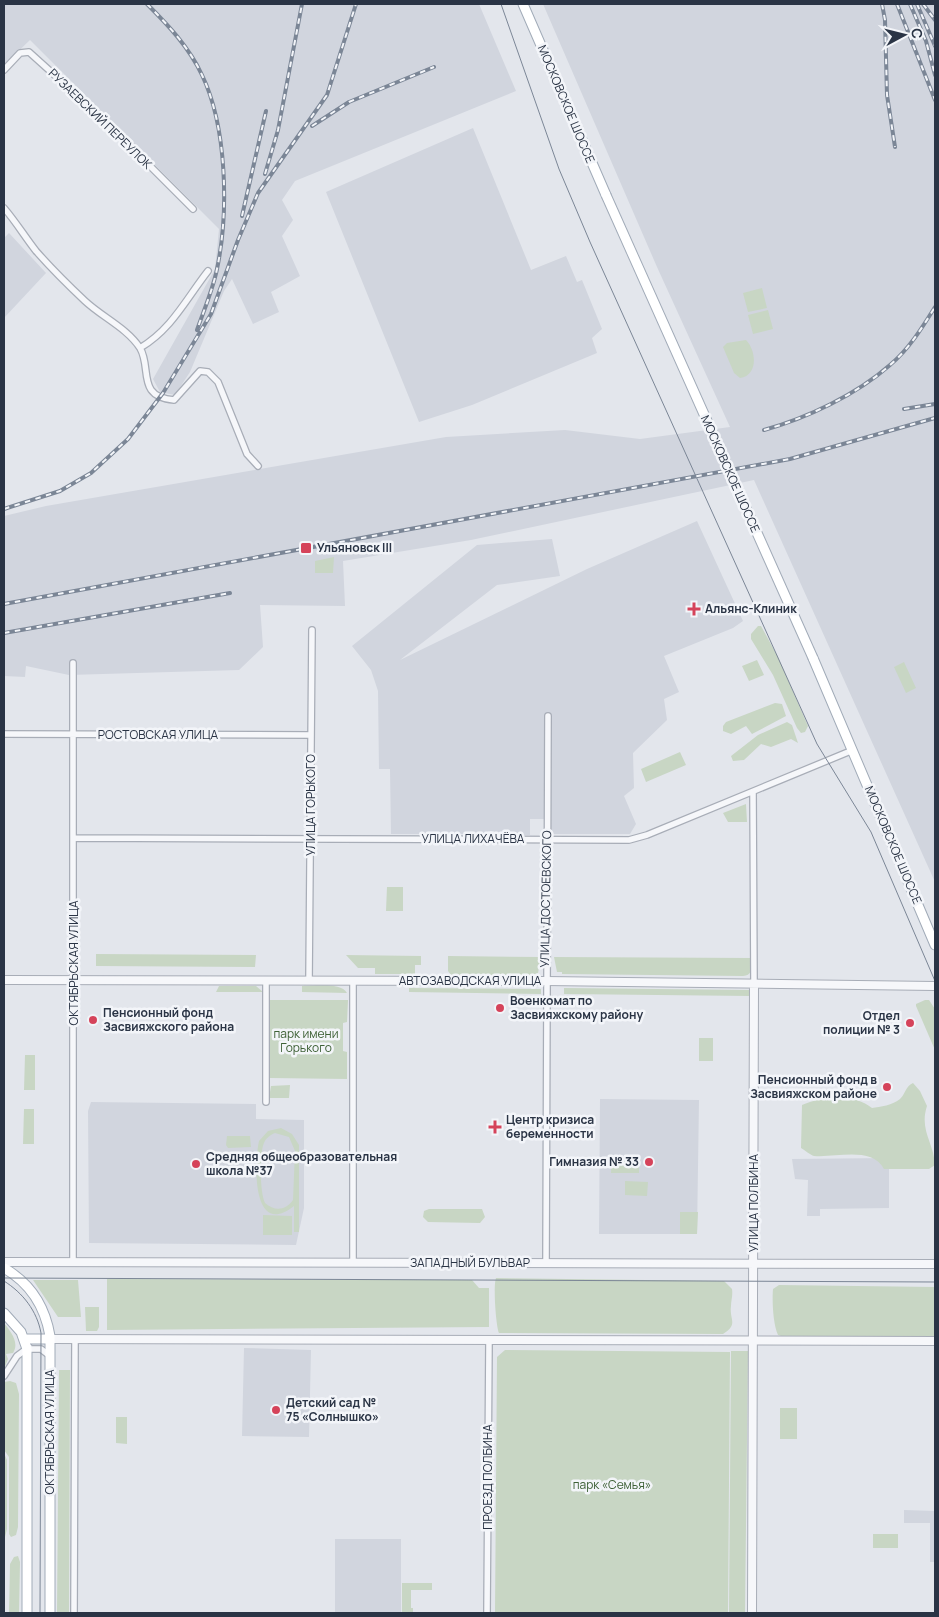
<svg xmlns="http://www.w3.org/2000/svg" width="939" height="1617" font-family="Manrope,sans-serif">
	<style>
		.built { fill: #d1d5de }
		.green { fill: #c8d6c4; fill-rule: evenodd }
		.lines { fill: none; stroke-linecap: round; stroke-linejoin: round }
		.minor-casing { stroke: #a8adb7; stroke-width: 8 }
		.tertiary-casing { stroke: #a8adb7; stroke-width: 10 }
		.primary-casing { stroke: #a1abb8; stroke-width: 11 }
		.minor { stroke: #f6f7fa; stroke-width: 5.5 }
		.tertiary { stroke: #f6f7fa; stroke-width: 8 }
		.primary { stroke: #fff; stroke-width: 9 }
		.tram { stroke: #7b8696; stroke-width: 1 }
		.rail-casing { stroke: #7b8696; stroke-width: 4 }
		.rail { stroke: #f3f5f9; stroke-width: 2; stroke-dasharray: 5.5; stroke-linecap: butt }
		.primary-bridge-casing { stroke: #a1abb8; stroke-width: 11; stroke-linecap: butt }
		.primary-bridge { stroke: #fff; stroke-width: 9 }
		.poi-dot { fill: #d5435a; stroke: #f3f5f9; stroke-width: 2 }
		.labels { text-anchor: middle; stroke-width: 5; stroke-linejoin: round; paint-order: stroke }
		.street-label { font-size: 12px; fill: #2a3445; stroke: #f3f5f9 }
		.poi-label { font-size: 12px; font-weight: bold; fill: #2a3445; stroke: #f3f5f9; text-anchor: start }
		.park-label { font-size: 12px; fill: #3e6136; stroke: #f3f5f9 }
	</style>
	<rect width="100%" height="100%" fill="#e3e6ec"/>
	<path class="built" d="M4 4H479L516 91 295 181 282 200 293 220 282 236 300 276 271 292 279 312 253 324 232 279 224 291 190 372 175 395 160 392 153 379 215 269 219 229 30 40 4 65Z
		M543 4H935V882L754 480 471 540 343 561 345 606 260 605 263 647 239 670 69 675 26 666 25 677 4 676V516L46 506 446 437 565 430 640 439 730 427 657 267Z
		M473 128 531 270 566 256 577 282 582 280 602 329 592 338 597 353 472 405 419 422 326 192Z
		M9 233 46 273 4 318V238Z
		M697 521 743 621 733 628 664 656 679 692 664 699 667 720 633 753 634 788 624 796 636 824 630 834H551L550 819H530V835H494V831H488V834H391L390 769H379L378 691 371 670 352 646 477 545 552 539 560 576 497 585 400 660 587 569Z
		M600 1099 699 1100 697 1234H599Z
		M91 1102 256 1104V1119L304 1120V1208L296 1245 89 1243 88 1111Z
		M889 1158V1208L820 1209V1216H807L808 1180 795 1179 792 1159Z
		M244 1348 311 1350 309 1437 242 1436Z
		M904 1510 935 1511V1562H930V1523H904Z
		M335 1539H401V1613H335Z"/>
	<path class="green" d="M762 288 767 308 748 312 743 293Z
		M768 310 773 329 753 334 748 315Z
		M746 340C756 350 759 375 740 378L734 373 723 347 727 343Z
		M334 557 333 573H315V561Z
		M761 626 778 657 808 726 805 732 801 733 797 728 773 675 751 639V634L758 626Z
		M757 660 764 675 749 681 742 666Z
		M904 662 916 688 906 693 894 667Z
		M775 703 782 704 786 716 752 734 746 726 731 734 723 731V726L726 722Z
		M787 722 792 725 798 743 791 739 771 747 761 744 744 760 733 761 731 756 758 735Z
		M680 752 686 765 646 782 641 769Z
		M746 804 747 822H728L723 813Z
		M387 887H403V911H386Z
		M96 954 256 955 255 967 96 966Z
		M346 955 421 956V965H415V974H375V968H358Z
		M448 956 541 957 538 973 532 975H451L448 971Z
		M554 957 752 958C752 967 753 975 743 976L562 974V972H557Z
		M219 986H256L263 992H216Z
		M302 986C314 986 341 982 347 993L302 992Z
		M409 988 541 989V994L409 992Z
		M564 988 751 990V996L564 994Z
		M269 1000H348L347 1022 343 1023V1051L347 1052V1079L270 1078Z
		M925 1000H929L935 1009V1050L916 1006V1004Z
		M699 1038H713V1061H699Z
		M25 1055H35V1090H24Z
		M913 1083 920 1091 927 1106C919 1130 934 1143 935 1165L929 1169H884C872 1146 836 1158 814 1156 810 1155 805 1150 801 1148L802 1105C822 1096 854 1093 872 1108 880 1107 893 1105 900 1099 906 1093 905 1087 913 1083Z
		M290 1085 289 1098H269L271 1086Z
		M24 1109H34V1144H23Z
		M281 1128 292 1134 299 1145V1232H294V1206C252 1239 254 1164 259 1141L268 1131ZM275 1133 289 1137 295 1151 293 1200C286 1210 275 1212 265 1203 260 1193 259 1154 264 1143 266 1138 270 1135 275 1133Z
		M227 1136H250L251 1147 228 1148 226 1145Z
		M612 1158H639V1173H611Z
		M625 1181 648 1182 647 1196 625 1195Z
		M429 1209H482L485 1217 480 1223 428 1222 423 1217 424 1211Z
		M680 1212H698L697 1234H680Z
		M263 1215 292 1216V1235H263Z
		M496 1278 724 1281 732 1289C733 1296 731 1300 731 1306 729 1320 739 1324 723 1334L499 1333C496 1326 493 1286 496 1278Z
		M107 1279 472 1280 479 1288H489V1327L107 1330Z
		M33 1280H78L81 1317H58Z
		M779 1285 935 1287V1336H781L778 1335C773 1324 772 1301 773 1289Z
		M85 1307H99V1327L97 1331H86Z
		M4 1323C10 1331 20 1342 13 1353L6 1354 8 1359 4 1369Z
		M505 1350 730 1352 728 1613H495L497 1357Z
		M731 1351H748L745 1613H729Z
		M59 1370H70L69 1613H57Z
		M10 1381 16 1383 19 1394 18 1527 16 1535 11 1537 9 1534V1457L4 1450V1382Z
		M780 1408H797V1439H780Z
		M116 1417H127V1444L116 1443Z
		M4 1453 7 1460V1529L4 1541Z
		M873 1534H898V1548H873Z
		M18 1556 20 1562 19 1613H9L10 1564 14 1557Z
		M402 1583H432V1590H411V1608H413V1613H402Z"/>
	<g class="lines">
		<g class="minor-casing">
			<path id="minor" d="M4 70 20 53 29 52 100 116 193 209
				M4 208C16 222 25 237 36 251 51 268 68 285 85 301 102 317 127 328 140 348 152 368 136 397 174 400L200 371 208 372 218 382 247 454 258 466
				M140 348C172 329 186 299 208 271
				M73 663V1262
				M4 734 311 735
				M753 792 754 984
				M75 838 629 840 647 835 853 750
				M266 980V1102
				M309 980 312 630
				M353 981V1262
				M546 1263 548 716
				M27 1349H41L50 1356
				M4 1376 17 1356 29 1347
				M74 1613 75 1339
				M487 1613 489 1341"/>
		</g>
		<g class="tertiary-casing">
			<path id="tertiary" d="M4 980 546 981 935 986
				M4 1262 935 1264
				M50 1339 935 1341
				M752 1613 754 984"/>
		</g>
		<g class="primary-casing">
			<path id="primary" d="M523 4 606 195
				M813 658 935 945
				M4 1268C30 1283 45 1306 50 1336V1613
				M4 1313 21 1332 27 1349V1613
				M25 1339H50"/>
		</g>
		<use href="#minor" class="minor"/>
		<use href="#tertiary" class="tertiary"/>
		<use href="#primary" class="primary"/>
		<path class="tram" d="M501 4 559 169 590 242 817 744 871 832 935 981
			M4 1278 935 1282
			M4 1281C23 1293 37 1311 41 1333L40 1613"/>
		<g class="rail-casing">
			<path id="rail" d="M147 4C168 25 189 47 202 75 227 127 229 212 217 269 213 289 204 310 197 330
				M882 4 885 20 887 95 895 147
				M897 4 935 100
				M910 4 926 41 935 75
				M917 4 935 46
				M923 4 935 20
				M312 126 349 102 434 67
				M265 174 278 130 302 4
				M242 216 266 111
				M904 409 935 404
				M764 430C807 418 856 395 890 365 909 349 922 328 935 307
				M4 509 60 491 91 473 128 439 163 393 211 314 238 240 258 193 327 95 356 4
				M4 604 790 459 935 418
				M4 633 230 593"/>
		</g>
		<use href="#rail" class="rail"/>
		<g class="primary-bridge-casing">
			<path id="primary-bridge" d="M606 195 813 658"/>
		</g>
		<use href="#primary-bridge" class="primary-bridge"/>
	</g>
	<g class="poi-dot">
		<rect x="300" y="542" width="12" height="12" rx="2.5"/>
		<path d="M691.5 601.5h5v5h5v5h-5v5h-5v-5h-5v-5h5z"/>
		<circle cx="500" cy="1008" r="5"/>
		<circle cx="93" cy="1020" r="5"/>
		<circle cx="910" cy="1023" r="5"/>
		<circle cx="887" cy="1087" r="5"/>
		<path d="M492.5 1119.5h5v5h5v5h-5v5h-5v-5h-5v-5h5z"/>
		<circle cx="649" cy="1162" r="5"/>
		<circle cx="196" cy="1164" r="5"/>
		<circle cx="276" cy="1410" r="5"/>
	</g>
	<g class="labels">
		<g class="street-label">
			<text transform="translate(566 104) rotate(67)" y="4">МОСКОВСКОЕ ШОССЕ</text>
			<text transform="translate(100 119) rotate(44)" y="4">РУЗАЕВСКИЙ ПЕРЕУЛОК</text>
			<text transform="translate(730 474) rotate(66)" y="4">МОСКОВСКОЕ ШОССЕ</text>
			<text x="158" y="739">РОСТОВСКАЯ УЛИЦА</text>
			<text transform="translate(311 805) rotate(-90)" y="4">УЛИЦА ГОРЬКОГО</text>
			<text x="473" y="843">УЛИЦА ЛИХАЧЁВА</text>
			<text transform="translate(893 845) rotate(67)" y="4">МОСКОВСКОЕ ШОССЕ</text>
			<text transform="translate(546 899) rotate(-89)" y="4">УЛИЦА ДОСТОЕВСКОГО</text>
			<text transform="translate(74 963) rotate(-90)" y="4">ОКТЯБРЬСКАЯ УЛИЦА</text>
			<text x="470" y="985">АВТОЗАВОДСКАЯ УЛИЦА</text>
			<text transform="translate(754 1203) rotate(-90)" y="4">УЛИЦА ПОЛБИНА</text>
			<text x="470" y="1267">ЗАПАДНЫЙ БУЛЬВАР</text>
			<text transform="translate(50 1432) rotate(-90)" y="4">ОКТЯБРЬСКАЯ УЛИЦА</text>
			<text transform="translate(488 1477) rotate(-90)" y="4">ПРОЕЗД ПОЛБИНА</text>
		</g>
		<g class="poi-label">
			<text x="317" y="552">Ульяновск III</text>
			<text x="705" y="613">Альянс-Клиник</text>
			<text x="510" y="1005">Военкомат по<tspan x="510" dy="14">Засвияжскому району</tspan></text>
			<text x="103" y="1017">Пенсионный фонд<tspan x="103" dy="14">Засвияжского района</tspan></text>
			<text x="900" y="1020" text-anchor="end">Отдел<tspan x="900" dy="14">полиции № 3</tspan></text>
			<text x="877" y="1084" text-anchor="end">Пенсионный фонд в<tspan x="877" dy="14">Засвияжском районе</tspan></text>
			<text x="506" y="1124">Центр кризиса<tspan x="506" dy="14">беременности</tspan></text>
			<text x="206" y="1161">Средняя общеобразовательная<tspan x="206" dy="14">школа №37</tspan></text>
			<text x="639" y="1166" text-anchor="end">Гимназия № 33</text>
			<text x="286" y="1407">Детский сад №<tspan x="286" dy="14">75 «Солнышко»</tspan></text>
		</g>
		<g class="park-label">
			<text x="306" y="1038">парк имени<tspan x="306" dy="14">Горького</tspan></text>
			<text x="612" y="1489">парк «Семья»</text>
		</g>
	</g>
	<rect width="939" height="1617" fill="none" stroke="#2a3445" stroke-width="10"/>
	<g transform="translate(904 35) rotate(83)" stroke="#f3f5f9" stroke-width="4" paint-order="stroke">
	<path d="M0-4L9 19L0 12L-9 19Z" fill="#2a3445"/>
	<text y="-8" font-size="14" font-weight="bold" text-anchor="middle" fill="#2a3445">С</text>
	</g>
</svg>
